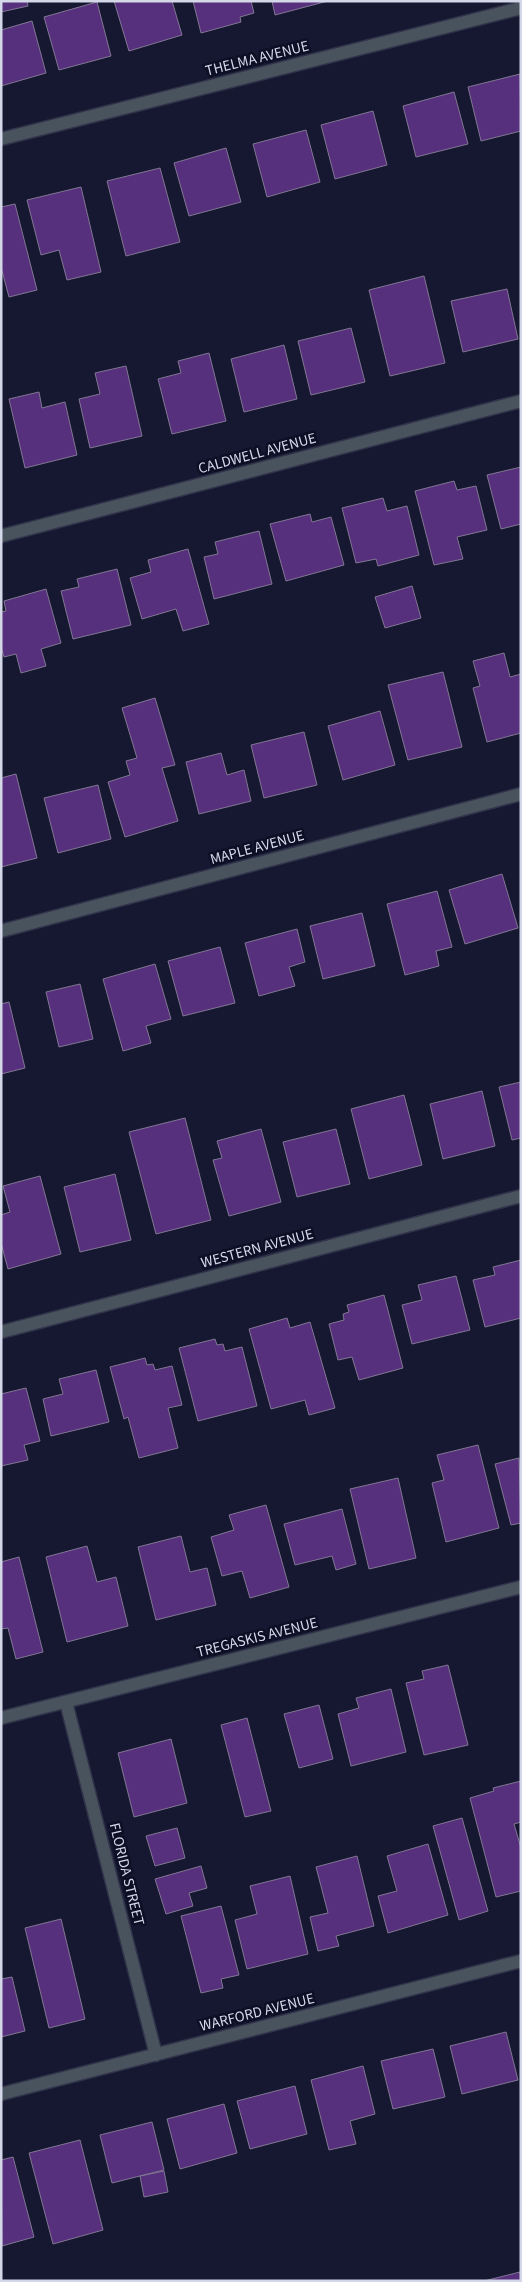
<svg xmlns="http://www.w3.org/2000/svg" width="522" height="2282" font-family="'Source Sans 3',sans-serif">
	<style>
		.building { fill: #56307d; stroke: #827693 }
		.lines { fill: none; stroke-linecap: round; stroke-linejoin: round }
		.minor-casing { stroke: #30334a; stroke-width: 15 }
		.tertiary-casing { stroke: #30334a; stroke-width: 15 }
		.minor { stroke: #49535d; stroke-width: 12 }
		.tertiary { stroke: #49535d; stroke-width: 12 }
		.labels { text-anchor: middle; stroke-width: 5; stroke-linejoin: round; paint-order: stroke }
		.street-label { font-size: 15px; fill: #d4d7e8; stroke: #0c0f25 }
	</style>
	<rect width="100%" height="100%" fill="#151830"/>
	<path class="building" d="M1 1H27L28 6 1 12Z
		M114 1H172L182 35 129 51Z
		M193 1H251L254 13 240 17 241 22 201 33Z
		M272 1H328L275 15Z
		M97 2 111 56 59 70 44 17Z
		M32 21 46 73 1 86V30Z
		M520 74 521 131 481 141 468 87Z
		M454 92 468 144 416 157 403 106Z
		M373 111 387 165 335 179 321 125Z
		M306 130 320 182 267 197 253 144Z
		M226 148 241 202 189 216 174 163Z
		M160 168 180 242 126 256 107 181Z
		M81 187 101 272 67 280 59 250 41 255 27 200Z
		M15 204 37 290 9 297 1 267V207Z
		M424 276 445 363 390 376 369 290Z
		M507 289 518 339 463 352 451 301Z
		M351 328 365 382 311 395 298 341Z
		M284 345 297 399 244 412 231 359Z
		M209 353 226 421 172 434 158 379 181 373 178 361Z
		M126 366 142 436 90 448 79 399 100 394 95 373Z
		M39 392 42 408 65 402 77 455 25 468 9 399Z
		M521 467V524L501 529 487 475Z
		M454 481 457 490 476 486 487 530 457 537 463 559 434 565 415 491Z
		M383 498 387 511 407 506 419 555 378 566 376 559 356 563 342 508Z
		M310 514 312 522 331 517 344 565 286 581 270 524Z
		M259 531 272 584 214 599 204 557 218 554 215 542Z
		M188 549 209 624 183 631 176 609 142 619 130 578 151 572 148 560Z
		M117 569 131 625 73 639 61 591 79 587 77 579Z
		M412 586 421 618 385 628 375 597Z
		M46 589 61 643 41 649 46 666 21 673 16 654 4 657 1 647V612L6 611 4 601Z
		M504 653 510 677 521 674V733L487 742 473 688 480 686 473 661Z
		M443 672 462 747 408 760 388 685Z
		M155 698 175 765 162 768 178 821 125 837 108 782 130 775 126 761 137 758 122 708Z
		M380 711 395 765 343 780 328 726Z
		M304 732 317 785 264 798 251 745Z
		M221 753 227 775 244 770 251 801 199 814 186 762Z
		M16 774 37 858 1 867V778Z
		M98 785 111 839 58 853 44 798Z
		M502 874 518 928 465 944 449 890Z
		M437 891 452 947 436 951 439 966 405 975 387 904Z
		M362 913 375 966 323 979 310 926Z
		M297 929 305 962 289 967 295 986 259 996 245 943Z
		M220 947 235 1003 183 1016 168 961Z
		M155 964 171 1019 146 1026 151 1043 123 1051 103 979Z
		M80 984 93 1039 59 1047 46 992Z
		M9 1002 25 1068 1 1074V1004Z
		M521 1082V1138L512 1140 499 1087Z
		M482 1091 495 1146 443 1159 430 1104Z
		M404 1095 422 1165 369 1179 351 1109Z
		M185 1118 211 1220 156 1234 129 1132Z
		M261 1129 281 1202 229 1216 213 1160 222 1158 217 1141Z
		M336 1129 350 1184 297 1197 283 1142Z
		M115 1174 131 1240 80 1252 64 1187Z
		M40 1176 61 1254 8 1269 1 1243V1215L10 1212 3 1186Z
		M521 1260V1318L485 1327 473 1280 495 1275 493 1267Z
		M456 1276 470 1330 412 1344 402 1305 422 1300 418 1285Z
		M384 1295 403 1368 359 1380 352 1357 338 1360 329 1324 344 1320 343 1314 349 1312 347 1305Z
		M287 1318 290 1328 310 1322 335 1408 309 1415 305 1400 271 1409 249 1329Z
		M215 1339 217 1345 223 1344 225 1351 242 1347 257 1406 198 1421 179 1348Z
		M145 1358 147 1365 153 1364 155 1370 172 1366 182 1405 168 1408 178 1448 139 1458 128 1417 124 1419 110 1367Z
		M96 1370 109 1422 51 1436 43 1399 63 1394 59 1379Z
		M26 1388 40 1441 24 1445 28 1460 1 1466V1394Z
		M478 1445 499 1528 446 1542 432 1483 444 1480 437 1455Z
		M519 1458 521 1523 511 1525 495 1464Z
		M398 1478 416 1558 369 1569 350 1489Z
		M266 1505 289 1587 250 1598 242 1571 222 1576 211 1537 234 1530 229 1515Z
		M342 1509 356 1564 336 1570 332 1556 295 1565 284 1524Z
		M181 1536 190 1572 207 1568 216 1605 156 1620 138 1547Z
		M87 1546 97 1582 116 1577 128 1626 67 1642 46 1557Z
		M19 1557 43 1652 16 1659 8 1628 1 1629V1562Z
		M448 1665 468 1745 424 1755 406 1683 424 1679 422 1671Z
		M391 1689 406 1752 351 1766 338 1714 359 1708 356 1698Z
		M319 1705 333 1759 299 1768 284 1714Z
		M247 1718 271 1811 245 1817 221 1725Z
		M171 1739 187 1803 134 1817 118 1753Z
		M521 1781V1822L514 1824 521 1848V1891L496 1897 470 1798 494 1791 493 1788Z
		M462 1818 488 1911 459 1920 433 1826Z
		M177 1828 185 1858 155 1866 146 1836Z
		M428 1844 448 1915 388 1933 378 1896 397 1891 387 1856Z
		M357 1856 374 1926 336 1936 339 1946 318 1951 310 1917 328 1913 316 1867Z
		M201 1866 207 1888 189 1893 193 1906 166 1914 155 1879Z
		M290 1876 308 1954 247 1969 235 1920 257 1914 250 1886Z
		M221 1906 239 1975 221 1979 223 1988 201 1993 181 1916Z
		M61 1919 85 2019 49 2028 25 1928Z
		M12 1977 25 2031 1 2037V1979Z
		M506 2032 518 2080 462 2094 450 2046Z
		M433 2049 445 2097 393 2109 381 2061Z
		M363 2066 375 2114 350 2121 356 2144 329 2150 311 2080Z
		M295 2086 307 2134 250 2149 237 2101Z
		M224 2104 237 2153 180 2169 167 2119Z
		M152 2122 164 2170 112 2183 100 2135Z
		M80 2140 103 2230 53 2244 29 2153Z
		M13 2157 34 2237 2 2246 1 2160Z
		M164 2171 168 2192 144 2197 140 2176Z
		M520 2272 521 2281H484Z"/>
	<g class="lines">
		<g class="minor-casing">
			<path id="minor" d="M1 139 521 8
				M1 536 521 401
				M1 1332 521 1196
				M66 1702 156 2055
				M1 1718 521 1587
				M1 2094 521 1961"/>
		</g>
		<g class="tertiary-casing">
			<path id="tertiary" d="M1 931 521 794"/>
		</g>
		<use href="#minor" class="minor"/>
		<use href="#tertiary" class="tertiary"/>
	</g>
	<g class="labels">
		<g class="street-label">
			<text transform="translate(257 58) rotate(-14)" y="5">THELMA AVENUE</text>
			<text transform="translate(257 453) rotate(-15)" y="5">CALDWELL AVENUE</text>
			<text transform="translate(257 847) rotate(-15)" y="5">MAPLE AVENUE</text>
			<text transform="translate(257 1248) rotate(-15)" y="5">WESTERN AVENUE</text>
			<text transform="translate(257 1637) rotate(-14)" y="5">TREGASKIS AVENUE</text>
			<text transform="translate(127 1874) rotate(76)" y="5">FLORIDA STREET</text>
			<text transform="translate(257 2012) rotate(-14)" y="5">WARFORD AVENUE</text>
		</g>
	</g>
	<rect width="522" height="2282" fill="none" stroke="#d4d7e8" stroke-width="5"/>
</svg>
